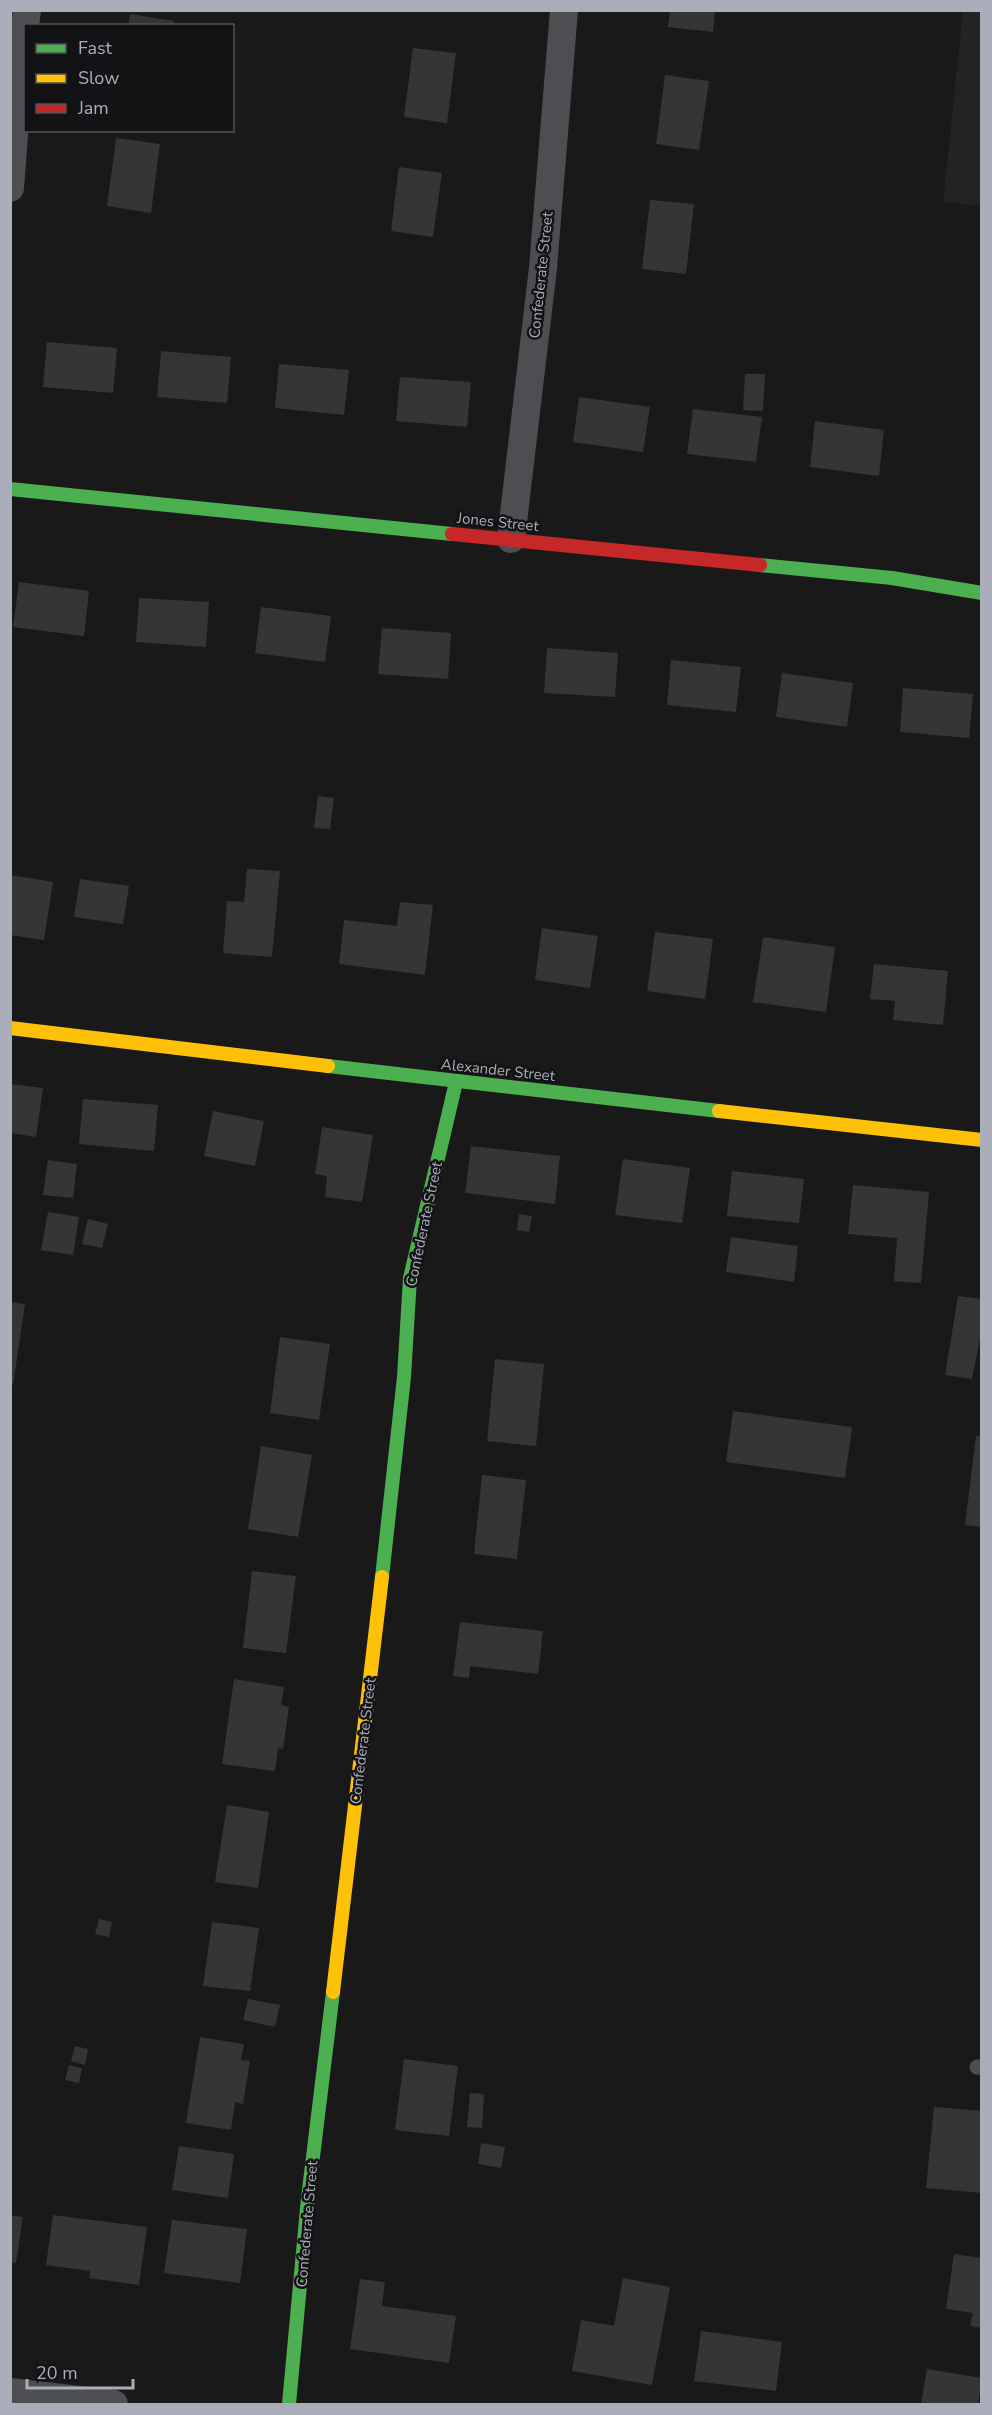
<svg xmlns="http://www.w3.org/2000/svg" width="992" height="2415" font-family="'Nunito Sans',sans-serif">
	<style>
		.built { fill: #232325 }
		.building { fill: #353537 }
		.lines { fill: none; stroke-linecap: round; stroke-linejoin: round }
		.lane { stroke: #4d4e52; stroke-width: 15 }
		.street { stroke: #4d4e52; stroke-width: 28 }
		.fast { stroke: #4caf50; stroke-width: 14 }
		.slow { stroke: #ffc107; stroke-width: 14 }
		.jam { stroke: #c62828; stroke-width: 14 }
		.labels { text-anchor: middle; stroke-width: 5; stroke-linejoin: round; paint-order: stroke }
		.street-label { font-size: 15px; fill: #aaadba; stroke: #131315 }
	</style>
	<rect width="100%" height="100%" fill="#191919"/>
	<path class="built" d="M963 11H981V206L943 202Z"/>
	<path class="building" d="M670 10H715L713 32 668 27Z
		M130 14 174 21V26H128Z
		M413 48 456 53 447 123 404 117Z
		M665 75 709 81 699 150 656 144Z
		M116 138 160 144 151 213 107 206Z
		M399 167 442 173 433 237 391 231Z
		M650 200 694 204 686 274 642 269Z
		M47 342 117 348 113 393 43 387Z
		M161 351 231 357 227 403 157 397Z
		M279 364 349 370 344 415 275 408Z
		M745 374H765L763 411 743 410Z
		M400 377 471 382 467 427 396 421Z
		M579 397 650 407 643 452 573 442Z
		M693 409 762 417 756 462 687 454Z
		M815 421 884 430 879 476 810 467Z
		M19 582 89 591 84 636 13 627Z
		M139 598 209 602 206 647 136 642Z
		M261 607 331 616 325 662 255 653Z
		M382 628 451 633 448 679 378 674Z
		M547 648 618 653 615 697 544 693Z
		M671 660 741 667 736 712 667 705Z
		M782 673 853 683 847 727 776 717Z
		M903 688 973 694 969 738 900 732Z
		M318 796 334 798 330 829 314 828Z
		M247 869 280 871 272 957 223 953 227 901 244 902Z
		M10 875 53 882 44 940 10 935Z
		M80 879 129 886 123 924 74 917Z
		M400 902 433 905 425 975 339 964 344 920 397 926Z
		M542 928 598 936 590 988 535 980Z
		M655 932 713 939 705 999 647 991Z
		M763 937 835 947 826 1012 753 1002Z
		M874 964 948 971 943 1025 893 1020 895 1001 870 999Z
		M10 1084 43 1088 36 1137 10 1133Z
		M83 1099 158 1105 154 1151 79 1144Z
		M213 1111 264 1121 255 1166 204 1156Z
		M322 1127 373 1135 362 1202 325 1197 327 1176 315 1174Z
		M471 1146 560 1156 555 1204 465 1193Z
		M623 1159 690 1168 682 1223 615 1215Z
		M48 1160 77 1164 73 1198 43 1195Z
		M732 1171 804 1179 799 1223 727 1216Z
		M853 1185 929 1192 921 1283 894 1281 897 1238 848 1234Z
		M48 1212 79 1217 73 1255 41 1250Z
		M519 1214 532 1216 529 1232 517 1230Z
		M88 1219 108 1224 102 1248 82 1244Z
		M731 1237 798 1246 794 1282 726 1272Z
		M958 1296 982 1299V1329L972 1379 945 1375Z
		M10 1302 25 1304 13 1385 10 1384Z
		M280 1337 330 1344 319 1420 270 1413Z
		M495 1359 544 1364 536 1446 487 1441Z
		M733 1411 852 1427 845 1478 726 1462Z
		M976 1436 982 1437V1527L965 1525Z
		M261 1446 312 1455 298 1537 248 1529Z
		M482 1475 526 1480 517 1559 474 1554Z
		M252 1571 296 1576 286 1653 243 1648Z
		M460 1622 543 1631 538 1674 470 1666 469 1678 453 1676Z
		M234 1679 284 1687 281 1705 289 1707 283 1749 278 1748 275 1771 222 1764Z
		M227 1805 269 1812 258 1888 215 1882Z
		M99 1919 112 1922 109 1937 95 1934Z
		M212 1922 259 1928 250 1991 203 1986Z
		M248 1999 280 2005 275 2027 243 2020Z
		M200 2037 244 2044 241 2060 250 2061 243 2104 235 2102 231 2130 186 2123Z
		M75 2046 88 2049 85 2065 71 2061Z
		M404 2059 458 2066 449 2136 395 2130Z
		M69 2065 82 2068 79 2083 65 2080Z
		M470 2093 484 2094 482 2128 467 2127Z
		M934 2107 982 2111V2193L926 2188Z
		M481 2143 505 2147 501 2168 478 2164Z
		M179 2146 234 2154 228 2198 172 2190Z
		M10 2215 23 2217 16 2263 10 2262Z
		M53 2215 147 2227 139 2285 89 2278 90 2271 46 2265Z
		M172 2220 247 2229 240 2283 164 2273Z
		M954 2254 982 2258V2328L970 2326 973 2313 946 2309Z
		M623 2278 670 2287 652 2385 572 2371 581 2320 614 2326Z
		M360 2279 385 2282 382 2306 456 2316 449 2363 350 2349Z
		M701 2331 782 2342 776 2391 694 2381Z
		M927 2369 982 2378 978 2404H921Z"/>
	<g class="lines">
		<path class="lane" d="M977 2067H982"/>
		<path class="street" d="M10 188 18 82 27 10
			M511 539 543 268 564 10
			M10 2392 114 2404"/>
		<path class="fast" d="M10 489 452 534
			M760 565 892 578 982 593
			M328 1066 719 1111
			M382 1577 404 1377 410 1278 456 1082
			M289 2404 308 2198 333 1992"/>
		<path class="slow" d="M10 1028 328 1066
			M719 1111 982 1140
			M333 1992 382 1577"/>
		<path class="jam" d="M452 534 760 565"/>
	</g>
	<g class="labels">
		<g class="street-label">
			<text transform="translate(541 275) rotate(-84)" y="5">Confederate Street</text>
			<text transform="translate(498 522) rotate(6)" y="5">Jones Street</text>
			<text transform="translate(498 1070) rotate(6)" y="5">Alexander Street</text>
			<text transform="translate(424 1224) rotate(-78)" y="5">Confederate Street</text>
			<text transform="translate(363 1741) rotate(-83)" y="5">Confederate Street</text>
			<text transform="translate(307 2224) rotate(-85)" y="5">Confederate Street</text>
		</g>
	</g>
	<rect width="992" height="2415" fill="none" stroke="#aaadba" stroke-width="24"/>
	<rect x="24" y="24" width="210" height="108" fill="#131315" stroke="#4f5157" stroke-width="1.5"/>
	<rect x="36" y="44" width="30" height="9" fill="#4caf50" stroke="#4f5157" stroke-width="1.5"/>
	<text x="78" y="54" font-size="18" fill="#aaadba">Fast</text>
	<rect x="36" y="74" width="30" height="9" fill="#ffc107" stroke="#4f5157" stroke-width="1.5"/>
	<text x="78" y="84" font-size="18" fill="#aaadba">Slow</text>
	<rect x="36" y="104" width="30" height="9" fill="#c62828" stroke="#4f5157" stroke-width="1.5"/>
	<text x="78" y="114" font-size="18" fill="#aaadba">Jam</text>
	<path d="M27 2379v9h106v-9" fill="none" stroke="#aaadba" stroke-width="3"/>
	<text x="36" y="2379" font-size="18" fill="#aaadba" stroke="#131315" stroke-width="4.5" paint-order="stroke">20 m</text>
</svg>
